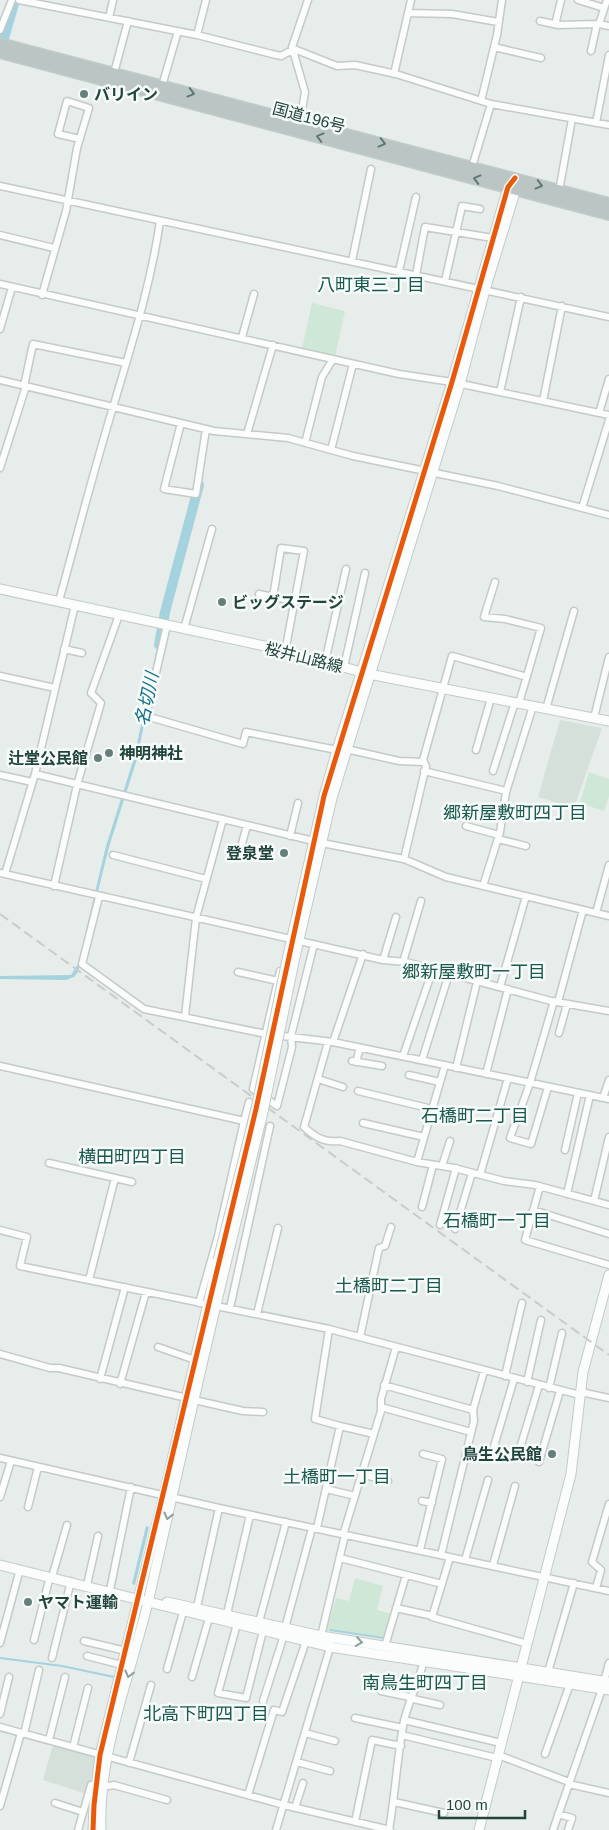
<svg xmlns="http://www.w3.org/2000/svg" width="609" height="1830" font-family="Arial,'Noto Sans JP',sans-serif">
	<style>
		.built { fill: #d5e0da }
		.green { fill: #cfe7d7 }
		.water { fill: #a4d3df }
		.lines { fill: none; stroke-linecap: round; stroke-linejoin: round }
		.stream { stroke: #a4d3df; stroke-width: 2 }
		.river { stroke: #a4d3df; stroke-width: 10 }
		.street-casing { stroke: #c4cac7; stroke-width: 9 }
		.secondary-casing { stroke: #c3cbc8; stroke-width: 11 }
		.highway-casing { stroke: #c1ccca; stroke-width: 14 }
		.street { stroke: #fbfcfc; stroke-width: 6 }
		.secondary { stroke: #fbfcfc; stroke-width: 9 }
		.highway { stroke: #bbc5c3; stroke-width: 11 }
		.rail { stroke: #c8cdcb; stroke-width: 2; stroke-dasharray: 10 5; stroke-linecap: butt }
		.secondary-bridge-casing { stroke: #c3cbc8; stroke-width: 11; stroke-linecap: butt }
		.secondary-bridge { stroke: #fbfcfc; stroke-width: 9 }
		.cycleway-casing { stroke: #f6fbf9; stroke-width: 8 }
		.cycleway { stroke: #e8590c; stroke-width: 5 }
		.oneway { stroke: #5f7873 }
		.oneway2 { stroke: #8ea09c }
		.poi-dot { fill: #667f7a; stroke: #f6fbf9; stroke-width: 2 }
		.labels { text-anchor: middle; stroke-width: 5; stroke-linejoin: round; paint-order: stroke }
		.poi-label { font-size: 16px; font-weight: bold; fill: #21443d; stroke: #f6fbf9; text-anchor: start }
		.street-label { font-size: 16px; fill: #21443d; stroke: #f6fbf9 }
		.neighbourhood-label { font-size: 18px; fill: #1a594d; stroke: #f6fbf9 }
		.water-label { font-size: 18px; font-style: italic; fill: #146e88; stroke: #f6fbf9 }
	</style>
	<rect width="100%" height="100%" fill="#e7edea"/>
	<path class="built" d="M560 720 602 728 574 808 538 797Z
		M57 1745 98 1757 87 1794 43 1780 52 1748Z"/>
	<path class="green" d="M312 303 345 311 335 357 302 349Z
		M589 772 609 779V796L604 811 580 803Z
		M355 1578 383 1586 377 1610 392 1614 385 1637 327 1629 336 1598 349 1601Z"/>
	<path class="water" d="M160 633H163L137 759 109 847 78 972 74 977 66 980 0 979V976L71 975 78 964 106 846 134 758Z
		M146 1526 149 1527 135 1585 132 1584Z"/>
	<g class="lines">
		<path class="stream" d="M330 1630 384 1638
			M0 1658 62 1666 114 1677"/>
		<path class="river" d="M0 52 15 0
			M159 645 165 612 199 485"/>
		<g class="street-casing">
			<path id="street" d="M19 0 197 35 272 54 281 56 294 49 337 66 355 65 396 74 491 104 609 125
				M561 0 556 21 558 25 599 24 607 0
				M578 0 604 8
				M408 13 452 14 498 22
				M109 18 113 0
				M540 21 558 25
				M599 24 609 26
				M0 30 12 0
				M197 35 206 0
				M494 47 541 58
				M591 51 597 24
				M114 73 128 21
				M394 74 411 0
				M162 86 178 31
				M481 101 497 35 502 0
				M300 122 305 92 292 47 308 0
				M596 123 609 55
				M472 167 491 104
				M0 186 609 317
				M559 191 572 119
				M0 235 54 248
				M352 261 371 169
				M399 271 416 197
				M416 275 425 227 493 238
				M445 281 462 206 480 209
				M0 284 399 374 452 382 609 415
				M42 295 66 211 77 148 89 108 67 101 58 134 80 139
				M0 329 12 287
				M242 337 254 294
				M0 380 214 431 288 438 353 456 498 486 609 515
				M24 386 33 344 126 363
				M500 392 521 297
				M543 401 562 306
				M599 413 609 379
				M181 423 164 489 196 494 206 429
				M247 434 273 345
				M305 443 322 377 333 359
				M331 450 353 364
				M0 468 26 386
				M582 508 609 420
				M495 582 484 617 505 619 541 628 519 703
				M259 594 273 597
				M59 601C77 536 94 469 114 404 132 343 151 284 160 221
				M167 625 146 716 243 744 246 732 337 750
				M184 629 212 529
				M64 649 82 653
				M285 652 304 551 281 548 273 597 296 601
				M325 662 346 569
				M344 667 365 573
				M0 676 55 688
				M546 709 574 611
				M594 718 609 657
				M346 749 399 761 424 762
				M476 750 491 698
				M424 771 502 790
				M493 771 515 702
				M35 774 322 843 404 859 446 877 609 916
				M0 775 32 782
				M466 826 499 835
				M290 836 298 803
				M498 839 526 846
				M240 851 247 825
				M113 855 206 879
				M404 859 426 766 423 760 452 656 527 677
				M0 873 383 960 406 962 551 1001 609 1011
				M5 874 35 774 75 605
				M54 886 77 785 101 703 91 693 119 615
				M483 886 500 832 506 792 533 706
				M99 897 82 964 144 1009 266 1034 333 1042 609 1099
				M596 913 609 865
				M383 960 396 917
				M403 962 421 901
				M280 971 253 1089 277 1106 292 1047 291 1036 314 944
				M238 972 278 981
				M500 987 526 896
				M558 1002 583 910
				M185 1016 196 918 223 819
				M559 1033 567 1004
				M328 1042 304 1127C315 1137 324 1143 340 1141L417 1162 454 1168 504 1181 535 1185 609 1205
				M333 1042 363 954
				M403 1056 433 969
				M422 1060 449 974
				M352 1061 382 1066
				M356 1062 360 1048
				M0 1066 244 1121 249 1102
				M456 1068 476 986
				M486 1074 508 989
				M409 1075 440 1082
				M318 1079 343 1087
				M548 1087 531 1144 510 1138 530 1083 554 1001
				M358 1091 432 1109
				M603 1098 609 1080
				M363 1123 424 1137
				M565 1150 578 1093
				M417 1162 445 1065
				M49 1163 115 1178 89 1280
				M442 1166 450 1141
				M480 1175 508 1078
				M115 1178 132 1182
				M540 1186 525 1240 609 1265
				M567 1194 590 1095
				M594 1201 609 1137
				M422 1207 433 1165
				M533 1210 609 1234
				M440 1225 456 1168
				M455 1229 472 1173
				M0 1230 27 1237 20 1266 329 1329 580 1395
				M199 1303 218 1236 244 1121
				M230 1308 270 1126
				M257 1314 278 1228
				M360 1337 379 1248 385 1246 391 1227
				M158 1347 195 1360
				M0 1354 50 1368H59L187 1398
				M505 1376 522 1303
				M100 1379 125 1287
				M527 1382 541 1320
				M120 1384 146 1292
				M384 1385 473 1410
				M549 1388 562 1333
				M581 1392 609 1398
				M194 1400 243 1411 263 1412
				M381 1407 471 1432
				M340 1426 374 1434
				M492 1453 514 1379
				M0 1458 219 1508 609 1591
				M517 1458 539 1385
				M539 1462 560 1391
				M361 1474 388 1481
				M326 1489 355 1496
				M0 1497 11 1461
				M422 1501 432 1503
				M28 1507 38 1467
				M317 1528 340 1426 315 1419 329 1329
				M343 1535 381 1411V1399L396 1347
				M420 1550 442 1459 423 1454
				M441 1555 474 1421 473 1410 484 1371
				M450 1557 432 1617 528 1644
				M340 1558 442 1584
				M465 1560 488 1480
				M493 1565 515 1486
				M52 1577 67 1525
				M87 1585 98 1536
				M596 1588 601 1570 592 1562 609 1504
				M110 1590 131 1487
				M197 1607 219 1508
				M396 1608 433 1616
				M227 1614 250 1515
				M259 1622 286 1522
				M237 1624 218 1693 246 1698 263 1631
				M285 1628 312 1528
				M321 1636 345 1535
				M34 1640 50 1576
				M84 1641 126 1651
				M0 1643 20 1569
				M385 1646 406 1575
				M87 1656 122 1665
				M52 1658 71 1581
				M167 1669 183 1612
				M548 1672 574 1583
				M192 1677 209 1618
				M381 1691 410 1697
				M409 1698 440 1705
				M263 1701 284 1635
				M0 1714 9 1677
				M355 1718 403 1728
				M404 1720 501 1743
				M0 1727 284 1805 390 1830
				M305 1733 335 1741
				M24 1734 39 1670
				M402 1735 497 1758
				M49 1740 65 1677
				M73 1747 88 1688
				M545 1754 570 1684
				M498 1755 569 1782
				M297 1762 330 1771
				M129 1763 151 1685
				M569 1784 609 1793
				M248 1795 274 1710 282 1712 306 1641
				M394 1802 444 1813
				M55 1803 83 1812
				M0 1806 21 1733
				M295 1808 303 1783
				M558 1814 572 1818 568 1830
				M355 1822 372 1740 401 1746
				M78 1830 91 1785 102 1787 114 1785 167 1800
				M276 1830 331 1644
				M389 1830C395 1795 397 1760 403 1726 407 1702 420 1682 424 1659
				M553 1830 602 1689 609 1663"/>
		</g>
		<g class="secondary-casing">
			<path id="secondary" d="M0 589 269 647 369 674 609 721
				M288 955 324 796 337 750 452 382 508 187 511 183
				M295 957 332 798 460 384 485 290 516 189 515 184
				M0 1565 330 1647 609 1690
				M167 1602 321 1636 609 1682
				M93 1830 94 1805 100 1755 164 1495 218 1260
				M101 1830C98 1751 131 1674 149 1598 176 1481 201 1364 230 1247
				M479 1830 571 1474 583 1372 609 1275"/>
		</g>
		<g class="highway-casing">
			<path id="highway" d="M0 44 609 204
				M0 52 609 214"/>
		</g>
		<use href="#street" class="street"/>
		<use href="#secondary" class="secondary"/>
		<use href="#highway" class="highway"/>
		<path class="rail" d="M0 914 609 1355"/>
		<g class="secondary-bridge-casing">
			<path id="secondary-bridge" d="M230 1247 263 1112 295 957
				M218 1260 256 1109 288 955"/>
		</g>
		<use href="#secondary-bridge" class="secondary-bridge"/>
		<g class="cycleway-casing">
			<path id="cycleway" d="M93 1830 94 1805 100 1755 256 1109 324 796 452 382 508 187 515 178"/>
		</g>
		<use href="#cycleway" class="cycleway"/>
	</g>
	<defs><path id="oneway-chevron" d="M-2-3.5L2.5 0L-2 3.5" fill="none" stroke-width="1.6" stroke-linecap="round" stroke-linejoin="round" transform="scale(1.25)"/></defs>
	<g class="oneway">
		<use href="#oneway-chevron" transform="translate(191 93) rotate(15)"/>
		<use href="#oneway-chevron" transform="translate(320 137) rotate(-165)"/>
		<use href="#oneway-chevron" transform="translate(382 143) rotate(15)"/>
		<use href="#oneway-chevron" transform="translate(477 179) rotate(-165)"/>
		<use href="#oneway-chevron" transform="translate(539 185) rotate(15)"/>
	</g>
	<g class="oneway2">
		<use href="#oneway-chevron" transform="translate(168 1516) rotate(104)"/>
		<use href="#oneway-chevron" transform="translate(359 1642) rotate(9)"/>
		<use href="#oneway-chevron" transform="translate(129 1674) rotate(104)"/>
	</g>
	<g class="poi-dot">
		<circle cx="84" cy="94" r="5"/>
		<circle cx="222" cy="602" r="5"/>
		<circle cx="109" cy="753" r="5"/>
		<circle cx="98" cy="758" r="5"/>
		<circle cx="284" cy="853" r="5"/>
		<circle cx="552" cy="1454" r="5"/>
		<circle cx="28" cy="1602" r="5"/>
	</g>
	<g class="labels">
		<g class="poi-label">
			<text x="94" y="100">バリイン</text>
			<text x="232" y="608">ビッグステージ</text>
			<text x="119" y="759">神明神社</text>
			<text x="88" y="764" text-anchor="end">辻堂公民館</text>
			<text x="274" y="859" text-anchor="end">登泉堂</text>
			<text x="542" y="1460" text-anchor="end">鳥生公民館</text>
			<text x="38" y="1608">ヤマト運輸</text>
		</g>
		<g class="street-label">
			<text transform="translate(309 117) rotate(15)" y="6">国道196号</text>
			<text transform="translate(304 657) rotate(14)" y="6">桜井山路線</text>
		</g>
		<g class="neighbourhood-label">
			<text x="371" y="291">八町東三丁目</text>
			<text x="515" y="819">郷新屋敷町四丁目</text>
			<text x="474" y="978">郷新屋敷町一丁目</text>
			<text x="475" y="1122">石橋町二丁目</text>
			<text x="132" y="1163">横田町四丁目</text>
			<text x="497" y="1227">石橋町一丁目</text>
			<text x="389" y="1292">土橋町二丁目</text>
			<text x="337" y="1483">土橋町一丁目</text>
			<text x="425" y="1689">南鳥生町四丁目</text>
			<text x="206" y="1720">北高下町四丁目</text>
		</g>
		<g class="water-label">
			<text transform="translate(147 699) rotate(-78)" y="6">名切川</text>
		</g>
	</g>
	<path d="M439 1810v8h86v-8" fill="none" stroke="#21443d" stroke-width="2.5"/>
	<text x="446" y="1810" font-size="15" fill="#21443d" stroke="#f6fbf9" stroke-width="4" paint-order="stroke">100 m</text>
</svg>
